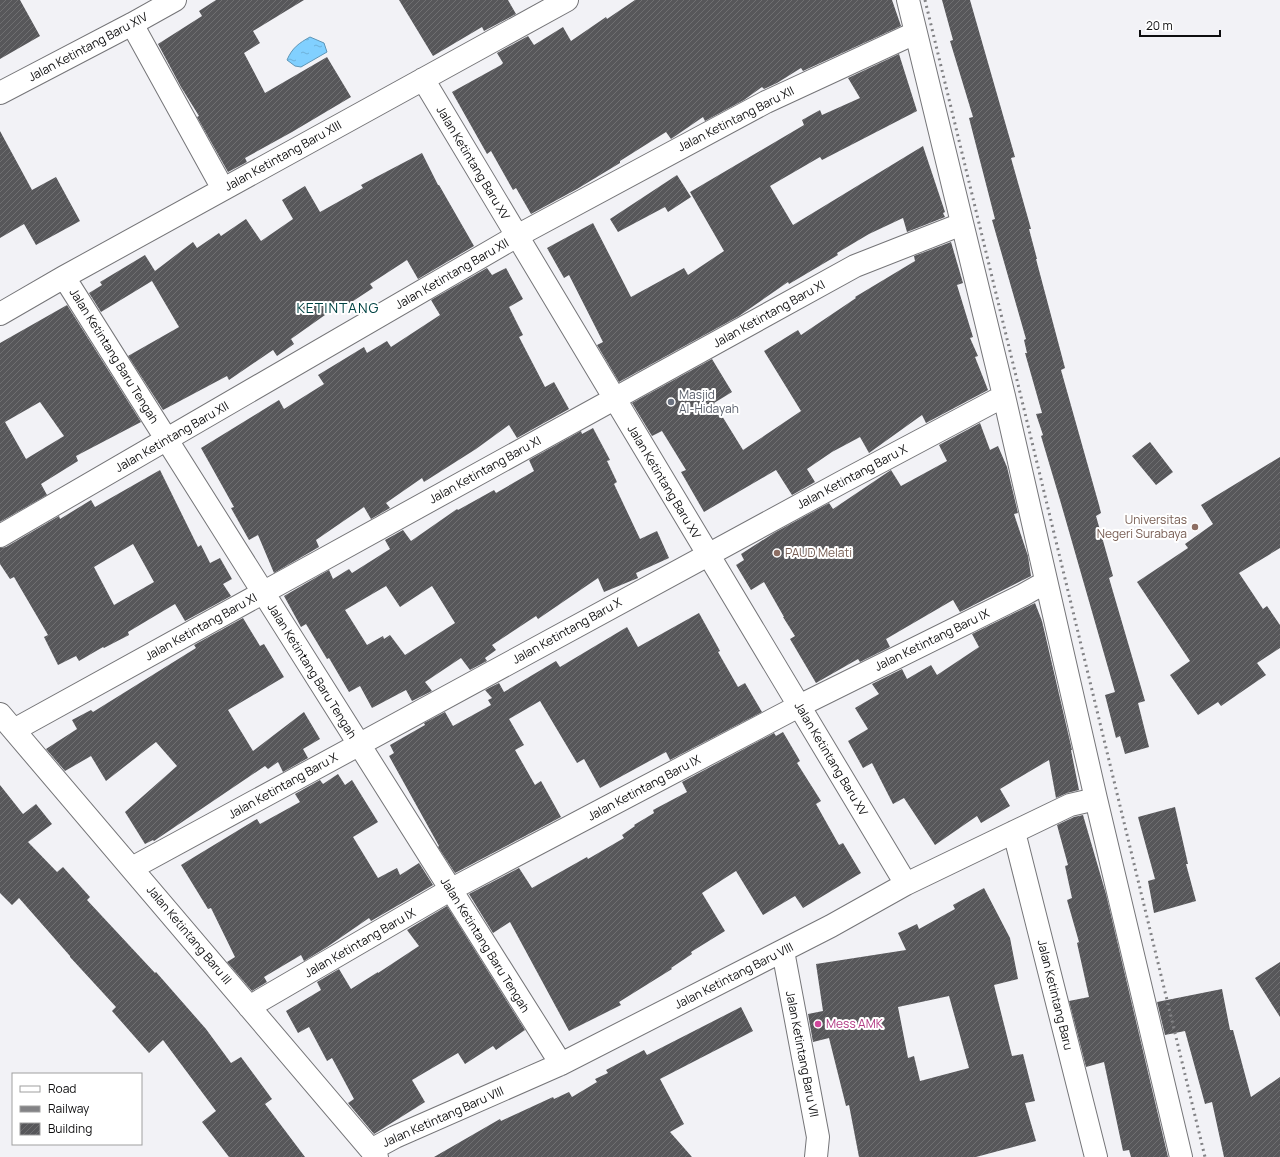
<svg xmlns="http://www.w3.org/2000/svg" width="1280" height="1157" font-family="Manrope,sans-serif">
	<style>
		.water { fill: url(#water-ripples); stroke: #5e96b7 }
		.building { fill: url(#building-hatch); fill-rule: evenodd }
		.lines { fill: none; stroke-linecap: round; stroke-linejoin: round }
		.minor-casing { stroke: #757578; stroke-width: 24 }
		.minor { stroke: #fff; stroke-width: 22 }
		.rail { stroke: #828285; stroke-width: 3; stroke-dasharray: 2 4; stroke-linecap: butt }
		.worship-dot { fill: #6b7280; stroke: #fff; stroke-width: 1.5 }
		.education-dot { fill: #8d6e63; stroke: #fff; stroke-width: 1.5 }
		.hotel-dot { fill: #d1479c; stroke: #fff; stroke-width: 1.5 }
		.labels { text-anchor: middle; stroke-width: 4; stroke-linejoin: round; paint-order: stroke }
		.street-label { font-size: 12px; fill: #0e0e0f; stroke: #fff }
		.worship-label { font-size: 12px; fill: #5b616d; stroke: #fff; text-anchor: start }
		.education-label { font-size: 12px; fill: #785e54; stroke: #fff; text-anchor: end }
		.hotel-label { font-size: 12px; fill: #b23c85; stroke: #fff; text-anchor: start }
		.quarter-label { font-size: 14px; letter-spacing: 1px; fill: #044; stroke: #fff }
	</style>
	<defs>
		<pattern id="water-ripples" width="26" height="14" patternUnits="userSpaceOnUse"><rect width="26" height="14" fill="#81d0ff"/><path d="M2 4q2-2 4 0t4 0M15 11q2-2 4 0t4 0" fill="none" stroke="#6eb1d9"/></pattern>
		<pattern id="building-hatch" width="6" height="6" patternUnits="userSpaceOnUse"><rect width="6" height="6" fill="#57575a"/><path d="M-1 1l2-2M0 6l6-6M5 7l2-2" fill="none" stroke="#6f6f71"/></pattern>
	</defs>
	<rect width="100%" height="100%" fill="#f2f2f6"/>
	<path class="water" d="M310 37 324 43 327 52 301 67 295 66 287 60C292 48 299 43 310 37Z"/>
	<path class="building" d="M0 0H20L40 36 0 59Z
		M216 0H304L253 31 260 43 244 53 265 93 327 57 351 97 292 132 245 158 247 162 228 172 197 117 199 116 181 87 158 44 202 16 199 11Z
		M399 0H508L516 14 484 31 482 27 433 56Z
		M635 0H892L901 26 803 71 801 68 777 83 764 89 762 87 744 100 705 121 703 117 671 139 666 132 620 161V163L577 189 531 214 516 188 513 190 491 151 487 154 452 92 501 65 503 63 497 53 528 36 534 45 563 27 571 41 606 17 607 19Z
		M942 0H970L1015 157 1011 158 1031 229H1029L1037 259H1036L1065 368 1061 370 1099 505 1101 513 1096 516 1113 576 1109 578 1145 701 1138 703 1149 747 1125 754 1120 736 1116 738 1105 695 1115 692 1060 500 1041 436 1043 435 1036 414 1042 413 1025 353H1027L1024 340 1026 339 992 220 995 219 969 118 973 117 950 41 953 40Z
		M899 54 917 111 822 160 820 157 770 186 793 225 923 146 945 212 943 213 945 217 907 232 903 218 869 234 837 253 838 255 789 284 788 282 739 316 619 382 597 345 603 342 569 275 564 278 547 248 593 223 631 297 684 268 688 275 724 251 690 192 804 125 802 120 820 110 822 115 860 98 848 78Z
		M0 131 32 190 56 177 80 221 36 245 24 224 0 238Z
		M422 153 438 185H439L474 246 418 279 407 260 370 284 373 288 344 307 342 303 291 339 294 344 277 356 273 350 229 380 227 376 163 410 128 356 179 327 152 281 101 312 89 293 102 285 100 282 145 255 155 271 193 242 197 248 219 233 221 236 246 219 261 241 293 219 282 200 305 186 320 212 363 188 361 185Z
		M677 175 691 197 668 212 665 207 618 232 610 219Z
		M951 242 963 283 957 285 973 337 970 338 978 356 975 357 988 390 926 423 922 415 869 453 860 437 832 452 807 469 815 482 792 495 776 470 704 512 681 472 686 470 662 431 652 436 632 403 712 359 732 392 714 403 743 450 801 411 764 351 798 330 801 335 856 298 855 297 915 261 914 256Z
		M487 268 492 275 506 268 523 299 509 307 523 335 519 337 545 387 554 382 569 409 517 438 509 425 476 449 424 482 422 478 386 503 390 508 371 519 364 507 316 540 319 547 274 573 258 535 249 540 231 508 234 507 201 448 279 400 284 409 324 384 318 375 364 347 367 353 387 341 391 347 440 315 431 300Z
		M67 305 141 422 76 456 78 461 41 484 47 495 0 522V343ZM40 402 64 436 26 459 5 422Z
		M980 423 990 450 998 446 1007 467 1018 513 1014 514 1028 556 1031 576 960 612 953 600 886 639 890 647 860 662 858 659 816 683 790 639 795 636 783 617H784L764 582 751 590 736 565 744 560 741 554 774 533 829 503 833 509 891 470 901 486 947 461 939 445Z
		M593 428 610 460 607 461 617 482 614 484 640 539 657 531 669 558 636 573 638 578 604 592 598 578 538 619 536 616 492 645 496 650 485 658 487 661 470 670 461 658 425 682 432 691 412 701 406 690 372 708 360 686 349 692 329 658 327 659 306 624 301 627 284 596 329 570 333 579 349 569 352 573 390 549 385 540 403 530 411 541 457 509 458 510 494 490 496 493 534 471 529 460 581 431 582 434ZM386 586 400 607 432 586 455 623 405 655 390 635 384 639 383 636 367 645 345 610Z
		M1150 442 1173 472 1156 485 1132 456Z
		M1280 457V548L1239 573 1263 609 1267 606 1280 625V648L1257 663 1266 675 1221 706 1218 702 1198 715 1170 675 1190 661 1137 582 1188 548 1185 544 1213 524 1201 505Z
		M160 470 198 547 201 545 210 563 220 558 232 579 223 584 231 596 185 621 175 604 128 632 129 635 104 648 103 647 79 661 76 656 58 665 44 637 48 635 14 577 10 579 0 564V548L6 547 59 516 60 519 91 500 95 507ZM133 544 154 582 114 605 94 567Z
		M1035 603 1042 621 1072 750H1071L1079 790 1067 793 1056 798 1049 760 1000 789 1010 806 981 823 977 816 935 845 904 798 893 804 872 763 863 768 848 741 868 729 855 708 879 694 872 684 902 669 907 679 931 665 937 675 979 647 972 634Z
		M699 613 720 651 718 652 738 687 745 683 762 712 670 760 666 752 600 788 584 759 577 763 540 701 509 719 524 745 515 750 535 785 541 781 561 817 455 873 438 847 439 846 389 756 394 753 390 745 425 725 424 723 445 712 453 726 491 705 488 700 492 698 485 690 499 683 504 692 556 661 560 667 627 627 638 647Z
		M243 618 260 646 264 644 284 677 228 710 253 751 304 712 320 739 303 749 308 758 283 772 278 762 268 769 265 766 154 841 153 840 145 844 125 812 177 766 156 742 106 781 91 756 65 771 46 749 77 729 72 720 91 710 93 712 196 648 194 645Z
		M783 732 800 761 797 763 821 801 816 804 839 845 843 843 861 873 803 908 795 896 763 915 736 871 702 893 725 931 691 952 692 954 671 968 672 969 619 1002 621 1005 569 1031 510 922 493 933 469 894 519 868 532 888 587 857 588 859 624 838 622 835 635 826 634 825 654 813 653 810 687 792 682 782 774 733 776 736Z
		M338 774 345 785 352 780 378 822 353 837 378 878 397 868 400 875 419 863 433 885 371 921 369 918 327 947 304 961 301 955 264 977 267 982 252 991 227 962 235 957 211 908 208 909 181 865 257 819 260 824 300 802 295 794 320 780 323 784Z
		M0 785 23 814 36 804 52 824 28 842 57 872 63 867 90 897 87 900 155 973 156 972 206 1029 231 1063 241 1057 272 1099 265 1104 305 1157H229L202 1122 216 1111 163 1040 149 1053 112 1011 116 1007 70 957V956L19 898 12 905 0 893Z
		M1175 807 1188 864H1186L1196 901 1154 913 1148 881 1155 879 1138 817Z
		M1083 815 1106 894 1168 1157H1131L1129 1150 1123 1151 1104 1062 1086 1067 1069 1001 1089 997 1077 943 1079 942 1067 900 1072 898 1065 866 1068 865 1057 825 1074 817Z
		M984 888 1010 938 1018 979 994 985 1012 1056 1023 1054 1035 1101 1025 1103 1036 1141 976 1157H859L849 1105 846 1106 829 1038 813 1042 808 1014 823 1011 816 964 906 950 898 933 917 924 919 929 955 909 953 905ZM949 996 969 1068 920 1081 914 1056 908 1058 898 1007Z
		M447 906 525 1030 496 1050 493 1046 465 1064 458 1053 412 1080 425 1102 374 1134 348 1103 354 1099 332 1058 327 1061 309 1027 298 1033 286 1011 321 990 317 982 339 969 351 989 378 972V973L419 946 407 930Z
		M1280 962V1017L1255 978Z
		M1222 989 1230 1030H1233L1251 1097 1280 1077V1157H1224L1212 1102 1205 1104 1185 1031 1165 1035 1157 1002Z
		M741 1007 753 1031 660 1079 684 1124 670 1132 692 1157H434L500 1119 501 1121 553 1097 554 1099 569 1092 572 1097 597 1082 595 1079 608 1073 606 1070 644 1050 647 1055Z"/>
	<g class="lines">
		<g class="minor-casing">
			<path id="minor" d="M908 0 1004 396 1096 799 1181 1157
				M132 24 223 189
				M423 79 906 884
				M0 93 132 24 175 0
				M64 277 561 1064
				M0 314 64 277 567 0
				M0 536 517 236 766 102 915 33
				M0 714 377 1157
				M14 730 855 266 962 224
				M1014 832 1096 1157
				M132 868 844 481 1004 396
				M783 951 818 1137 816 1157
				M249 1007 450 890 799 706 1023 595 1046 582
				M371 1150 395 1137 561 1064 831 926 906 884 1070 805 1096 799"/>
		</g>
		<use href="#minor" class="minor"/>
		<path class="rail" d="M925 0 1205 1157"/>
	</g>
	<circle class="worship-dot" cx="671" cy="402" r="4"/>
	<g class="education-dot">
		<circle cx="1195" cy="527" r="4"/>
		<circle cx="777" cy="553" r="4"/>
	</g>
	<circle class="hotel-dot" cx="818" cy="1024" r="4"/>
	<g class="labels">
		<g class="street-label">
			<text transform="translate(88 47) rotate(-28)" y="4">Jalan Ketintang Baru XIV</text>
			<text transform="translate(736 119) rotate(-27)" y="4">Jalan Ketintang Baru XII</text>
			<text transform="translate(283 156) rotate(-29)" y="4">Jalan Ketintang Baru XIII</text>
			<text transform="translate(473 163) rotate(59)" y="4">Jalan Ketintang Baru XV</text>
			<text transform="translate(452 274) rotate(-30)" y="4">Jalan Ketintang Baru XII</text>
			<text transform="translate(769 314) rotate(-29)" y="4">Jalan Ketintang Baru XI</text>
			<text transform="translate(114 356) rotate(58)" y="4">Jalan Ketintang Baru Tengah</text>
			<text transform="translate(172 437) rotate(-30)" y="4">Jalan Ketintang Baru XII</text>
			<text transform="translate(485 470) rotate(-29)" y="4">Jalan Ketintang Baru XI</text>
			<text transform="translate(852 477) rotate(-28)" y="4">Jalan Ketintang Baru X</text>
			<text transform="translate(664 482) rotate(59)" y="4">Jalan Ketintang Baru XV</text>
			<text transform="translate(201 627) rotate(-29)" y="4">Jalan Ketintang Baru XI</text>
			<text transform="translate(567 631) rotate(-29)" y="4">Jalan Ketintang Baru X</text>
			<text transform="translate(932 640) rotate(-26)" y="4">Jalan Ketintang Baru IX</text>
			<text transform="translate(312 671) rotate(58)" y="4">Jalan Ketintang Baru Tengah</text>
			<text transform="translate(831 759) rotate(59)" y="4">Jalan Ketintang Baru XV</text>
			<text transform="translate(283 786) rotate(-29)" y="4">Jalan Ketintang Baru X</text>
			<text transform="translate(644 788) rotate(-28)" y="4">Jalan Ketintang Baru IX</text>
			<text transform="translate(189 935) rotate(50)" y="4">Jalan Ketintang Baru III</text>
			<text transform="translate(360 943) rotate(-30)" y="4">Jalan Ketintang Baru IX</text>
			<text transform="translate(485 945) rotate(58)" y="4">Jalan Ketintang Baru Tengah</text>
			<text transform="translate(734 976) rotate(-27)" y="4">Jalan Ketintang Baru VIII</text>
			<text transform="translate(1055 995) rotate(76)" y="4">Jalan Ketintang Baru</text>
			<text transform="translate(802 1054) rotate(79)" y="4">Jalan Ketintang Baru VII</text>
			<text transform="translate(443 1117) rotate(-24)" y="4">Jalan Ketintang Baru VIII</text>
		</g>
		<g class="worship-label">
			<text x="679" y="399">Masjid<tspan x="679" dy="14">Al-Hidayah</tspan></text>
		</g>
		<g class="education-label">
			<text x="1187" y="524">Universitas<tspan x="1187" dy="14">Negeri Surabaya</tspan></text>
			<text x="785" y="557" text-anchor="start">PAUD Melati</text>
		</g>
		<g class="hotel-label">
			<text x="826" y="1028">Mess AMK</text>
		</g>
		<g class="quarter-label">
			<text x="338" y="313">KETINTANG</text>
		</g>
	</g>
	<rect x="12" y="1073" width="130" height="72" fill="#ffffff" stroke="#9f9f9f"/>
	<rect x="20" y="1086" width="20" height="6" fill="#ffffff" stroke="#9f9f9f"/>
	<text x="48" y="1093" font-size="12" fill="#0e0e0f">Road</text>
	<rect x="20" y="1106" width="20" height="6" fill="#828285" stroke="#9f9f9f"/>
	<text x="48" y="1113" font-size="12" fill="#0e0e0f">Railway</text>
	<rect x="20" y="1123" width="20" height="12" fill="url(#building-hatch)" stroke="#9f9f9f"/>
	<text x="48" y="1133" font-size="12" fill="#0e0e0f">Building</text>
	<path d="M1140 30v6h80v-6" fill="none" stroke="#0e0e0f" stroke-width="2"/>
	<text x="1146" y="30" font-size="12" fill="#0e0e0f" stroke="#ffffff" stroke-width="3" paint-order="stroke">20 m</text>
</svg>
